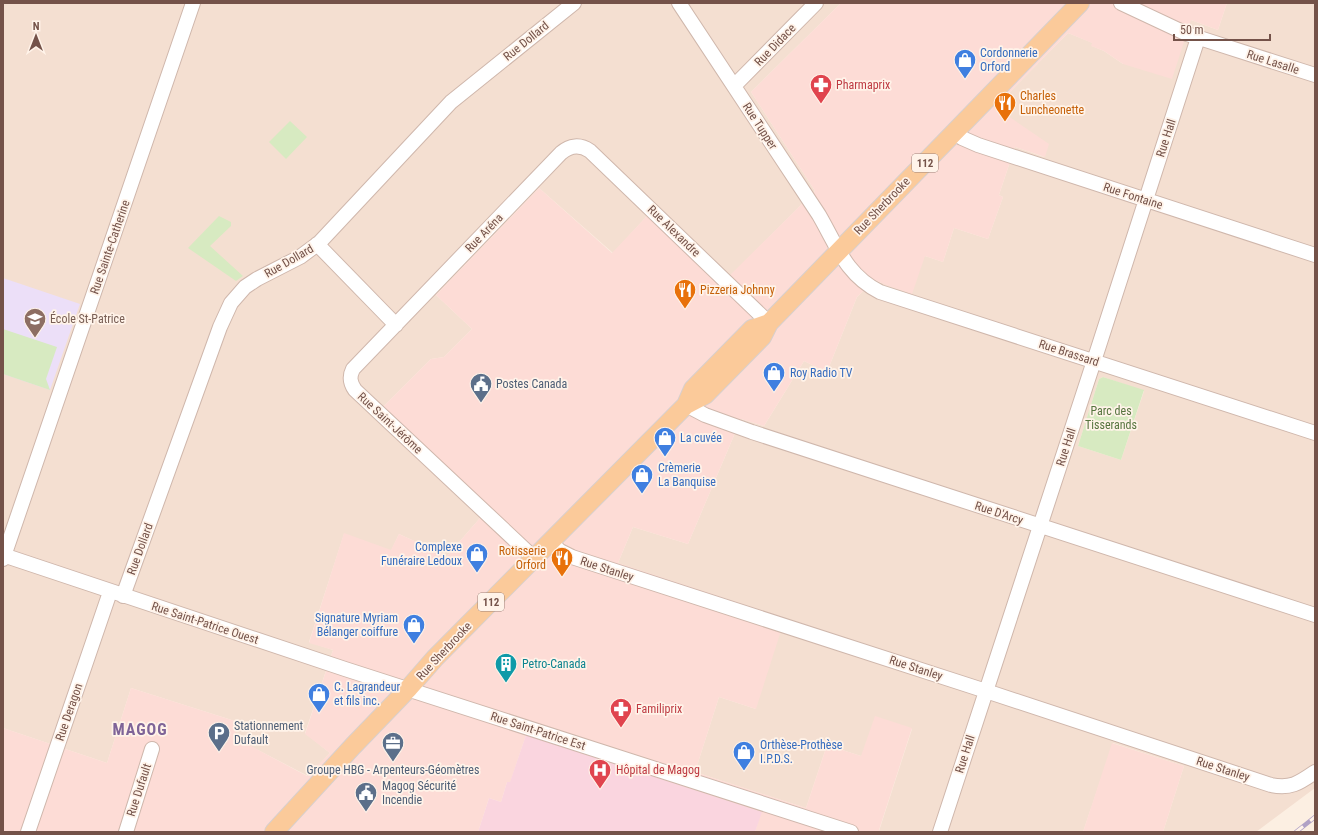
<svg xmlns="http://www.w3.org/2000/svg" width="1318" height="835" font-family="'Roboto Condensed',sans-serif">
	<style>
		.residential { fill: #f4dfd1; fill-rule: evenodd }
		.commercial { fill: #fddcd6 }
		.education { fill: #ecdff8 }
		.medical { fill: #fad5df }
		.green { fill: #d7eac1 }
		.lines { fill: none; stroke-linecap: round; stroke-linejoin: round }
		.minor-casing { stroke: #cfb7ac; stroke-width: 16 }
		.major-casing { stroke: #d8cfcc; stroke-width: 20 }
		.minor { stroke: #fff; stroke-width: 14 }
		.major { stroke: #fbca9a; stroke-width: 18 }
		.rail-casing { stroke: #b0a1c5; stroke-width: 4.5 }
		.rail { stroke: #fff3e9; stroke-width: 3; stroke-dasharray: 9; stroke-linecap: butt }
		.labels { text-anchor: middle; stroke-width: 3.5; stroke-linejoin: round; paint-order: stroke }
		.shield { fill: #fff3e9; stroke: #9e8279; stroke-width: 1 }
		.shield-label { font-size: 11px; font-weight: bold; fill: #745249 }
		.street-label { font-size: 12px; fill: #745249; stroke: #fff3e9 }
		.shop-label { font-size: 12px; fill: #366cbe; stroke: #fff3e9; text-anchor: start }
		.health-label { font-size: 12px; fill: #be3a42; stroke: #fff3e9; text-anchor: start }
		.food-label { font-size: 12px; fill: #c56008; stroke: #fff3e9; text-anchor: start }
		.education-label { font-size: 12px; fill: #785e54; stroke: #fff3e9; text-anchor: start }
		.service-label { font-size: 12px; fill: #4e5e75; stroke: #fff3e9; text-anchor: start }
		.park-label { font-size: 12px; fill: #55743e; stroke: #fff3e9 }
		.culture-label { font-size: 12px; fill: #0d838f; stroke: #fff3e9; text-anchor: start }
		.district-label { font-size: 16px; font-weight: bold; letter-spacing: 1px; fill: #7f6498; stroke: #fff3e9 }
	</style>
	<rect width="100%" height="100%" fill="#fcefe2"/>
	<path class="residential" d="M3 3H841L751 92 815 191 720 286 647 216 613 253 539 188 436 295 472 329 444 357 431 359 373 417 480 518 447 556 399 534 391 551 344 534 309 642 333 650 305 733 330 753 308 776 233 737 238 722 131 688 107 763 3 728Z
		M1227 3H1315V788L1256 832H1163L1184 766 1113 743 1083 832H882L879 831 912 729 861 756 827 745 806 808 695 772 719 697 756 709 618 563 633 527 688 544 741 419 764 426 804 361 827 372 857 297 875 280 880 283 925 256 943 262 954 228 988 239 1003 197 999 195 1015 147 1044 157 995 107 1068 33 1093 43 1092 46 1104 51 1123 64 1191 20 1218 30ZM1103 377 1144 391 1121 460 1078 446 1099 379Z"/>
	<path class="commercial" d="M841 3H1227L1218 30 1191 20 1172 79 1123 64 1104 51 1091 46 1092 43 1068 33 995 107 1049 144 1045 157 1015 147 999 195 1003 197 988 239 954 228 943 262 925 256 912 294 886 285 875 280 857 297 827 372 804 361 764 426 741 419 688 544 633 527 618 563 785 618 756 709 719 697 695 772 806 808 827 745 861 756 875 716 912 728 879 830 882 832H755L761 812 526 735 510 783 507 782 501 802 489 798 478 832H3V728L107 763 131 688 238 722 234 737 307 776 330 753 305 734 333 650 309 643 344 533 391 550 399 534 447 556 480 518 373 417 431 359 444 357 472 329 436 295 539 188 612 253 647 216 720 285 815 191 751 92Z
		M1112 743 1184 766 1163 832H1083Z"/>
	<path class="education" d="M3 278 80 304 50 390 3 374Z"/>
	<path class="medical" d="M526 735 762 812 755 832H478L489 798 501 802 507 782H510Z"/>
	<path class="green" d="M290 121 307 137 286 159 269 142Z
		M219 216 231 222V226L210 246 243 276 236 281 188 248Z
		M3 329 57 347 46 379 50 390 3 374Z
		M1103 377 1144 390 1121 460 1078 446 1099 379Z"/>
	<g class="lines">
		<g class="minor-casing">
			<path id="minor" d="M679 3 819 215C837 246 846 275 880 292L1315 433
				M1121 3 1187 34 1315 75
				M734 86 816 3
				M954 132 962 138 978 145 1315 255
				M317 244 396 325
				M686 405 705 415 752 432 1315 615
				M550 542 560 551 572 557 986 691 1271 785C1291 789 1299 783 1315 772
				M3 555 345 669 851 832
				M534 558 355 390C350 383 349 377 353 369L561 153C570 145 580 144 590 151L769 323
				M3 559 193 3
				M123 596 220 327 231 303 245 287 257 279 300 257 319 243 451 102 574 3
				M28 832 110 592
				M126 832 152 749
				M940 832 1094 361 1198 38"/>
		</g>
		<g class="major-casing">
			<path id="major" d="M686 405 693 389 752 329 769 323
				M274 832 353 746 408 689 435 658 686 405 705 395 762 337 769 323 1080 3"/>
		</g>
		<use href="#minor" class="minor"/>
		<use href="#major" class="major"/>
		<g class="rail-casing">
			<path id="rail" d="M1296 832 1315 817"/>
		</g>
		<use href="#rail" class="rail"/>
	</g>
	<defs>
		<g id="shop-pin" transform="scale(1.15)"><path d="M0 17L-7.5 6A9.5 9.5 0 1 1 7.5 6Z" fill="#3f7fe0" stroke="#fff3e9"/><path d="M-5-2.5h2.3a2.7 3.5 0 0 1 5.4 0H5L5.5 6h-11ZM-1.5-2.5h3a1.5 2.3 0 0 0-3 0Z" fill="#fff"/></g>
		<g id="pharmacy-pin" transform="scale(1.15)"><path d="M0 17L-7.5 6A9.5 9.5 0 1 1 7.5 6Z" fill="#e0444e" stroke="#fff3e9"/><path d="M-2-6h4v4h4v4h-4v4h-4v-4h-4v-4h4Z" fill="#fff"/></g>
		<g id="restaurant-pin" transform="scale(1.15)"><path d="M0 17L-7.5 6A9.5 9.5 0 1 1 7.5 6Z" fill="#e8710a" stroke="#fff3e9"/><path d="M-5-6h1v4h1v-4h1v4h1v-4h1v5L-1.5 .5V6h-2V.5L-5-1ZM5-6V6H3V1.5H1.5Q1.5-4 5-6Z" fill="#fff"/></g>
		<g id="school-pin" transform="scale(1.15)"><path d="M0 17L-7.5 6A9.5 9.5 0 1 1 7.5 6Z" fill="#8d6e63" stroke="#fff3e9"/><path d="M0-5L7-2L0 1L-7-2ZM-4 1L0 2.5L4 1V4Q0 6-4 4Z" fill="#fff"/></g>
		<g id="civic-pin" transform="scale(1.15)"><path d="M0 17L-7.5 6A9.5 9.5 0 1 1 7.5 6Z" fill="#5c6f8a" stroke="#fff3e9"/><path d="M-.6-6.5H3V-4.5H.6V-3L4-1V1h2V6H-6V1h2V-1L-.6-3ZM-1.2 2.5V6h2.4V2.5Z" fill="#fff"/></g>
		<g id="building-pin" transform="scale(1.15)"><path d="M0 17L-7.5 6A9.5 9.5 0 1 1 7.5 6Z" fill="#0f9aa8" stroke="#fff3e9"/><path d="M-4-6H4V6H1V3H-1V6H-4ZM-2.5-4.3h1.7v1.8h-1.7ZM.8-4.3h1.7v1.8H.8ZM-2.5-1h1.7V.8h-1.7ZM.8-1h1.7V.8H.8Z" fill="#fff"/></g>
		<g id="parking-pin" transform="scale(1.15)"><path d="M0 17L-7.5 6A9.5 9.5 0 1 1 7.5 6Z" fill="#5c6f8a" stroke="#fff3e9"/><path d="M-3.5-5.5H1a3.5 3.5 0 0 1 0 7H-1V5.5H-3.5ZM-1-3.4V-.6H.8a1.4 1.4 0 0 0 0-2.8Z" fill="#fff"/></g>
		<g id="office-pin" transform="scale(1.15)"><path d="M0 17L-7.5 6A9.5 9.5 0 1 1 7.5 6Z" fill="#5c6f8a" stroke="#fff3e9"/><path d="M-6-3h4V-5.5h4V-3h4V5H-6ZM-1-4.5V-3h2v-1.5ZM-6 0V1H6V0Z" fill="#fff"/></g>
		<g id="hospital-pin" transform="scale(1.15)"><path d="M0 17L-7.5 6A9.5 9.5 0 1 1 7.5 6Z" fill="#e0444e" stroke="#fff3e9"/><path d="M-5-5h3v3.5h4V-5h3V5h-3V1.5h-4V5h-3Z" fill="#fff"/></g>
	</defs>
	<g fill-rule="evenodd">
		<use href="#shop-pin" x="965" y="60"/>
		<use href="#pharmacy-pin" x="821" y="85"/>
		<use href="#restaurant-pin" x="1005" y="103"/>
		<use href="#restaurant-pin" x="685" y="290"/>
		<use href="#school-pin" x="35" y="319"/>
		<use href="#shop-pin" x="774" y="373"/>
		<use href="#civic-pin" x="481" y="384"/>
		<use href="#shop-pin" x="665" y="438"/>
		<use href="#shop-pin" x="642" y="475"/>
		<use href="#shop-pin" x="477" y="554"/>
		<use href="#restaurant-pin" x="562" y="558"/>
		<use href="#shop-pin" x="414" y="625"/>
		<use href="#building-pin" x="506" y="664"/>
		<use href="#shop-pin" x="319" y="694"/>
		<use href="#pharmacy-pin" x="621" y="709"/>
		<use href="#parking-pin" x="219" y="733"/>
		<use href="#office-pin" x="393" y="743"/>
		<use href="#shop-pin" x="744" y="752"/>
		<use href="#hospital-pin" x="600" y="770"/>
		<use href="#civic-pin" x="366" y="793"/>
	</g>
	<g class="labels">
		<g class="shield">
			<rect x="912" y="154" width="26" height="18" rx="3"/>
			<rect x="478" y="593" width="26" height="18" rx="3"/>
		</g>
		<g class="shield-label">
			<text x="925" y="167">112</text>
			<text x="491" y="606">112</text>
		</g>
		<g class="street-label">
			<text transform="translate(526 41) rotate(-39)" y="4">Rue Dollard</text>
			<text transform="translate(775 45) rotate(-46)" y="4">Rue Didace</text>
			<text transform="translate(1273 62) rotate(18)" y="4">Rue Lasalle</text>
			<text transform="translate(760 126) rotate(57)" y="4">Rue Tupper</text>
			<text transform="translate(1166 138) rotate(-72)" y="4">Rue Hall</text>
			<text transform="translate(1133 196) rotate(18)" y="4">Rue Fontaine</text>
			<text transform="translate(882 206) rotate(-46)" y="4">Rue Sherbrooke</text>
			<text transform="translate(674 231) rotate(44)" y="4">Rue Alexandre</text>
			<text transform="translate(484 233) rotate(-46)" y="4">Rue Aréna</text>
			<text transform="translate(110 247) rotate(-71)" y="4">Rue Sainte-Catherine</text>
			<text transform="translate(289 261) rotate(-30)" y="4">Rue Dollard</text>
			<text transform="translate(1069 353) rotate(18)" y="4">Rue Brassard</text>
			<text transform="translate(390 423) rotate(43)" y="4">Rue Saint-Jérôme</text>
			<text transform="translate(1066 447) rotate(-72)" y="4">Rue Hall</text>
			<text transform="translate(999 513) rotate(18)" y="4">Rue D'Arcy</text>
			<text transform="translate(140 549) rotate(-70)" y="4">Rue Dollard</text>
			<text transform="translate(607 569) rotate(18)" y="4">Rue Stanley</text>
			<text transform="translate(205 623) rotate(18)" y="4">Rue Saint-Patrice Ouest</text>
			<text transform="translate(444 651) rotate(-47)" y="4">Rue Sherbrooke</text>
			<text transform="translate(916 668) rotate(18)" y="4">Rue Stanley</text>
			<text transform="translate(69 712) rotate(-71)" y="4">Rue Deragon</text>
			<text transform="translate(538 731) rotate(18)" y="4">Rue Saint-Patrice Est</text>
			<text transform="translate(965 754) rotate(-72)" y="4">Rue Hall</text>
			<text transform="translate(1223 769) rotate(18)" y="4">Rue Stanley</text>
			<text transform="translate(139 790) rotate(-72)" y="4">Rue Dufault</text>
		</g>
		<g class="shop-label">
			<text x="980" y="57">Cordonnerie<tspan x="980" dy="14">Orford</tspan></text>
			<text x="790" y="377">Roy Radio TV</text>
			<text x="680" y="442">La cuvée</text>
			<text x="658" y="472">Crèmerie<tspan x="658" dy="14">La Banquise</tspan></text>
			<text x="462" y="551" text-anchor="end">Complexe<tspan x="462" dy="14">Funéraire Ledoux</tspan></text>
			<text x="398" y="622" text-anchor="end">Signature Myriam<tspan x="398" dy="14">Bélanger coiffure</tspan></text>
			<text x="334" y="691">C. Lagrandeur<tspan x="334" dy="14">et fils inc.</tspan></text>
			<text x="760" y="749">Orthèse-Prothèse<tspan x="760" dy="14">I.P.D.S.</tspan></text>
		</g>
		<g class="health-label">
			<text x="836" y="89">Pharmaprix</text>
			<text x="636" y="713">Familiprix</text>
			<text x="616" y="774">Hôpital de Magog</text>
		</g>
		<g class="food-label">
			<text x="1020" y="100">Charles<tspan x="1020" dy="14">Luncheonette</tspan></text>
			<text x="700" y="294">Pizzeria Johnny</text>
			<text x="546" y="555" text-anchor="end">Rotisserie<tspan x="546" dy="14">Orford</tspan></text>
		</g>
		<g class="education-label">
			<text x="50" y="323">École St-Patrice</text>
		</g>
		<g class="service-label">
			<text x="496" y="388">Postes Canada</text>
			<text x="234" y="730">Stationnement<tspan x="234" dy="14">Dufault</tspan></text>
			<text x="393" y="774" text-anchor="middle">Groupe HBG - Arpenteurs-Géomètres</text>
			<text x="382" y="790">Magog Sécurité<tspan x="382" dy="14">Incendie</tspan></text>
		</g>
		<g class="park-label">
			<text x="1111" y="415">Parc des<tspan x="1111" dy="14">Tisserands</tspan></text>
		</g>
		<g class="culture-label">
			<text x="522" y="668">Petro-Canada</text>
		</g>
		<g class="district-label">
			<text x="140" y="735">MAGOG</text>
		</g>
	</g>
	<rect width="1318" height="835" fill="none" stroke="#745249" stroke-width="8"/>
	<g transform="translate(36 36)" stroke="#fff3e9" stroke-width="3" paint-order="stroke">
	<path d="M0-3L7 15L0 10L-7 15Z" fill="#745249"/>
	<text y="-6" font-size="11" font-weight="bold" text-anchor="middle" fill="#745249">N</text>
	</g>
	<path d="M1174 34v6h96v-6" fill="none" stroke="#745249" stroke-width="2"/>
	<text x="1180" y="34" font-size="12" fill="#745249" stroke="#fff3e9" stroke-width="3" paint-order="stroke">50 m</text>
</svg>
